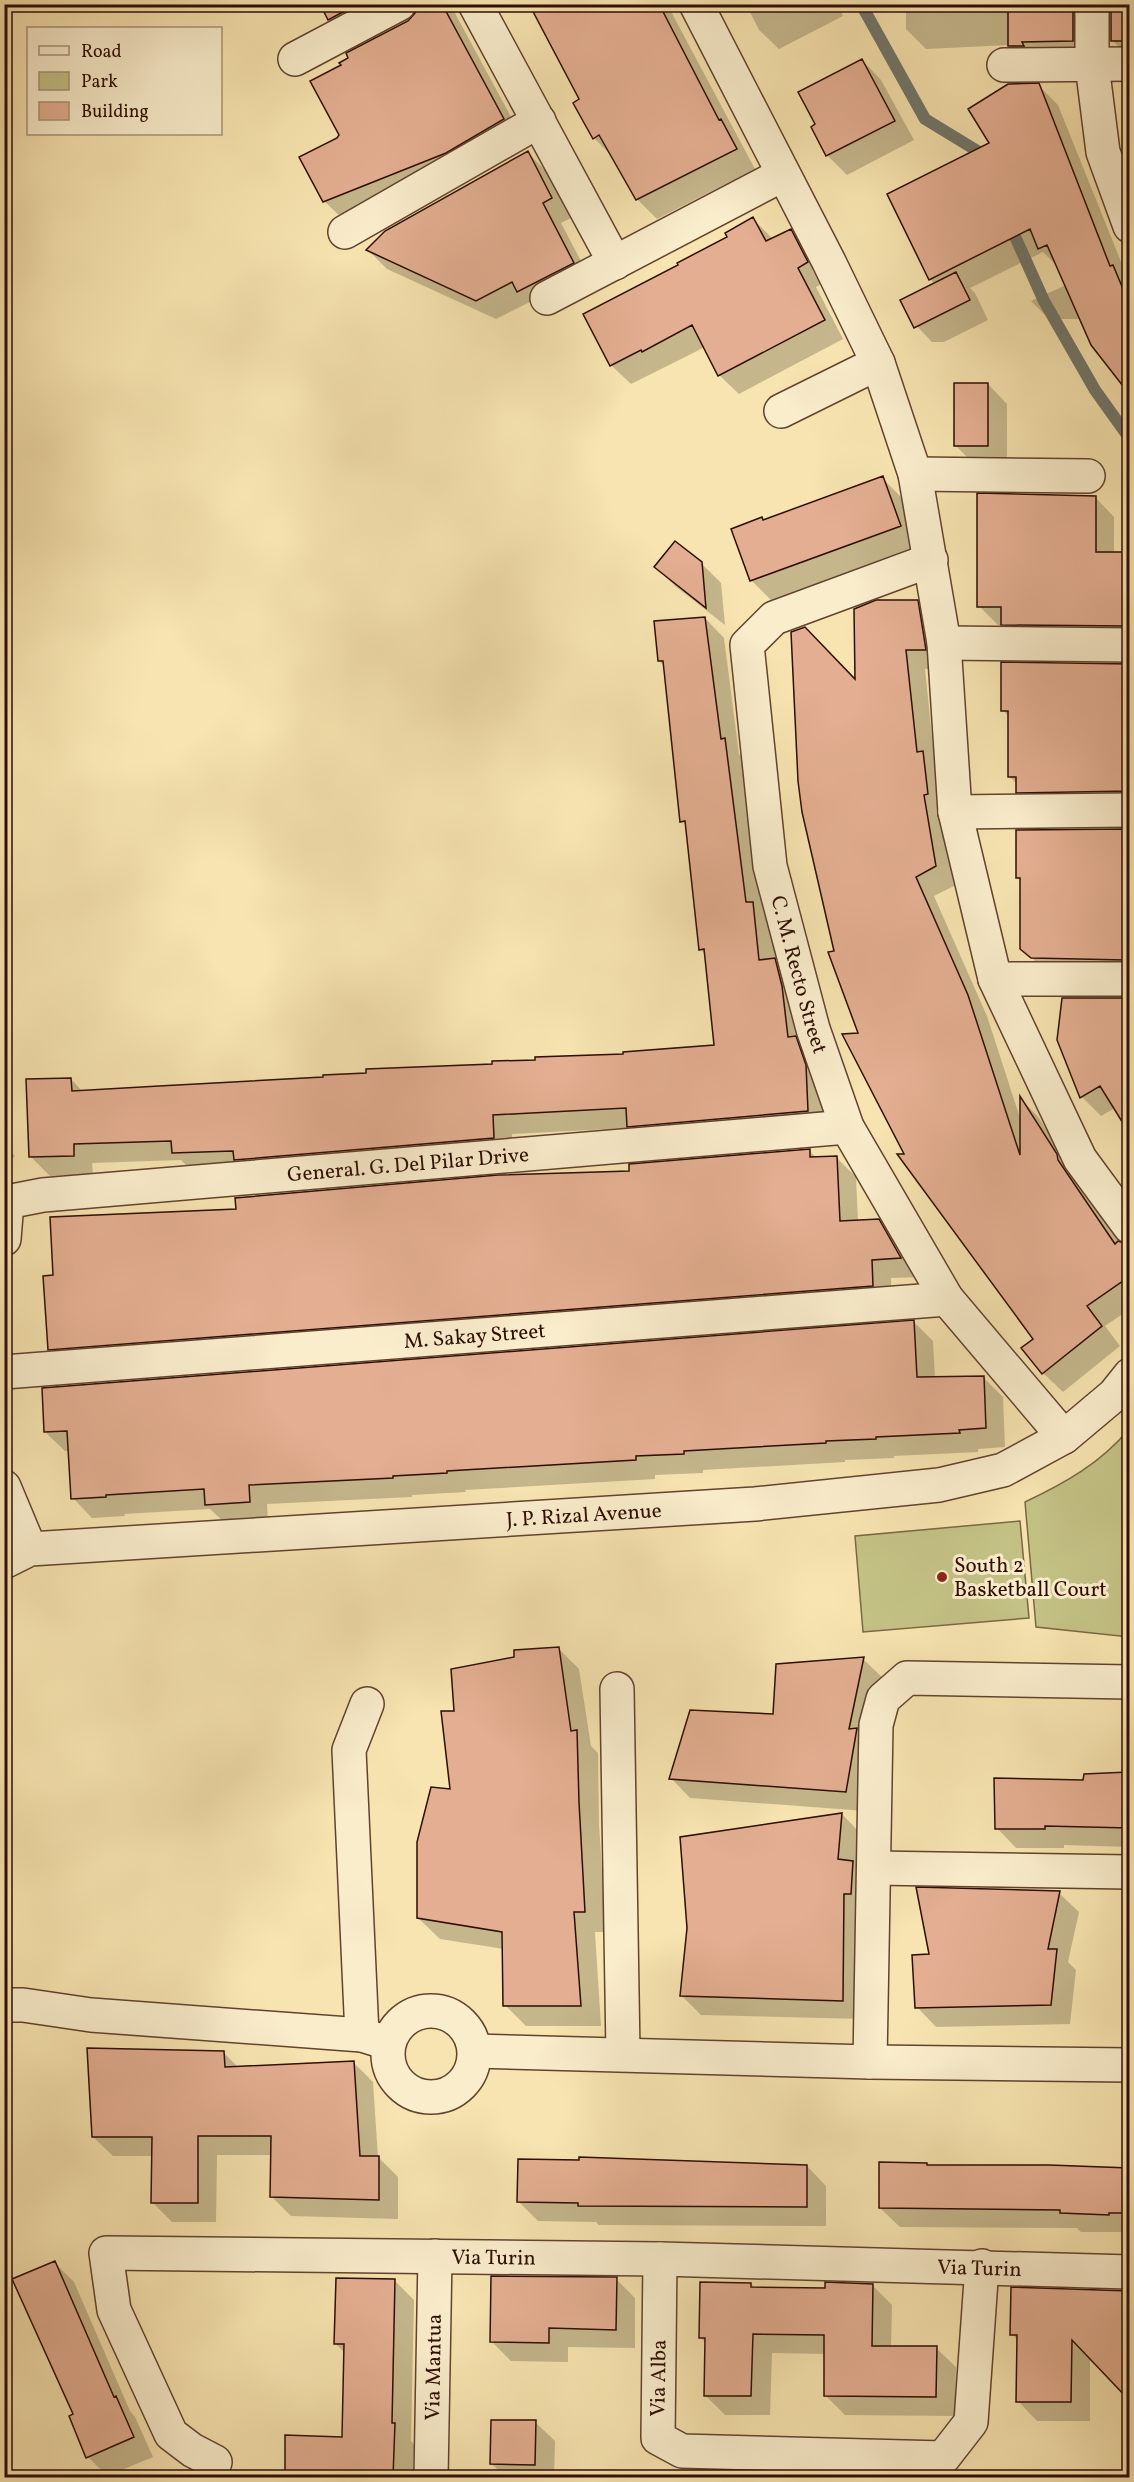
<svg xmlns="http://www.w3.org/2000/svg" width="1134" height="2482" font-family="Vollkorn,serif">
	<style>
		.park { fill: #c4c286; stroke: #796844; stroke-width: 1.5 }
		.shadow { fill: #0003 }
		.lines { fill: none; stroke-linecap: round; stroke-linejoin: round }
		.stream { stroke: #71776c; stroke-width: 12 }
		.building { fill: #e3ae91; stroke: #2e0d02; stroke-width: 1.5 }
		.street-casing { stroke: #60432e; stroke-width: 36 }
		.street { stroke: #faedcc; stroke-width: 33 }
		.poi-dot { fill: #8f2418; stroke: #faedcc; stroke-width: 2 }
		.labels { text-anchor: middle; stroke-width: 6; stroke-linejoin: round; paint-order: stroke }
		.street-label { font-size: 21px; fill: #2e0d02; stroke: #faedcc }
		.poi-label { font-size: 21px; fill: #2e0d02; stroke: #faedcc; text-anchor: start }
	</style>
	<rect width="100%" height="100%" fill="#f7e4b0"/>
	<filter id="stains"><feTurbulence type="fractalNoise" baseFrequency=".00333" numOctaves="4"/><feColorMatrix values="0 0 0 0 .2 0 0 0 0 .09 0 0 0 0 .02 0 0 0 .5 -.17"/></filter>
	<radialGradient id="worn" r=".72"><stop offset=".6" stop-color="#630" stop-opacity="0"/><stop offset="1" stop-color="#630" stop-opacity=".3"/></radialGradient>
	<path class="park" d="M1129 1429V1637L1036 1627 1025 1502C1065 1483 1101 1463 1129 1429Z
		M1020 1521 1029 1618 863 1632 855 1536Z"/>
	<path class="shadow" d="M321 4H418L411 6 349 39 329 19Z
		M419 4H450L523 139 344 220 324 201 340 135 343 66 409 21 416 15Z
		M529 4H667L755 169 657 219 637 199 613 157 594 138 581 100Z
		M746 4H838L843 16 779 49 759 30Z
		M906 4H1110L1103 7 1092 60 1029 65 1009 45 926 49 906 29Z
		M1130 4V58L1112 40Z
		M862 60 881 80 914 140 847 175 827 155Z
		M1130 83V134L1124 128V84Z
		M1038 85 1058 105 1130 284V396L1092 345 1082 319H1049L1031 301 1066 285 1058 267 1043 252 970 288 975 293 988 320 944 342H932L913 322 935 284 930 279 991 143Z
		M528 153 547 172 571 218 561 223 592 282 538 310 530 302 496 319 387 269 368 250Z
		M753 219 773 239 790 230 810 250 826 282 816 287 843 339 739 394 719 375 705 347 631 384 611 365 680 266 729 238Z
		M988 384 1007 404V465H975L956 446Z
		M882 478 902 498 919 545 771 600 751 580 763 521Z
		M1095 497 1114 517V553H1130V645L1022 644 1004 625H998L979 606Z
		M701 563 721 583 725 625 675 586 656 567Z
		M917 601 936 621 944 669H925L935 766 942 773V814L954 886 934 896 987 1016 1021 1121 1022 1100 1039 1118 1076 1175 1077 1181 1112 1233 1130 1253V1309L1105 1326 1120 1346 1063 1392 1043 1373 1035 1339 906 1155 860 1035 836 953 856 682Z
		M705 618 724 638 739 754 744 759 764 915 772 923 776 961 794 979 824 1085 827 1130 648 1146 630 1128 512 1134 513 1157 193 1172 181 1160 92 1163 93 1175 50 1176 31 1157 71 1079 83 1092 325 1079 716 1047 706 955 700 949 687 826 682 821 666 667 659 661Z
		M1130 665V810L1037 811 1017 792V784L1009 776V717L1003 710Z
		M1130 830V979L1042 968 1022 948V882L1017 877Z
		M1064 999H1130V1131L1115 1108 1101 1116 1082 1097 1059 1040Z
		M4 1146 15 1156 4 1167Z
		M809 1151 817 1158H837L856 1177 858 1221H878L898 1240 919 1277 891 1278 892 1305 68 1369 49 1349 54 1276 237 1210 631 1172Z
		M914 1322 933 1341 935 1378 983 1377 1003 1397 1005 1447 978 1449V1452L894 1456V1458L845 1460V1462L703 1470V1473L655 1475V1479L465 1490 466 1492 412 1495V1497L267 1504 268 1521 226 1524 210 1509 124 1514 125 1516 92 1518 73 1498 70 1451H65L45 1432Z
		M558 1648 579 1669 591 1746 598 1753 599 1824 606 1932H595L601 2026H526L505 2005 504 1949 440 1939 418 1918 452 1790 456 1712Z
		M863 1659 883 1678 865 1811 690 1798 671 1778Z
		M1130 1774V1847L1064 1845V1848H1016L997 1828 1085 1781V1776Z
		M842 1814 861 1834 862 2019 701 2015 681 1995Z
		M1059 1893 1079 1912 1068 1962 1076 1970 1070 2024 936 2027 917 2007 930 1956Z
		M224 2053 239 2068 354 2063 373 2082 378 2157 398 2177V2219L291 2216 272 2197 273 2155H217L216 2222H172L152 2202 153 2156H113L93 2137Z
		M519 2160H626L807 2166 826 2186V2226L599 2225 596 2222 538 2221 519 2202Z
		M926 2164 929 2167 1130 2169V2232H1081L1077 2228 900 2227 880 2208Z
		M55 2263 74 2282 130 2411 135 2417 153 2457 107 2476 88 2457 75 2415Z
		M616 2279 635 2298V2348L568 2347V2362L511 2361 491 2341Z
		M394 2280 414 2300 411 2441 414 2444 413 2478H286L344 2438 345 2353 336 2344Z
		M751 2284 755 2288 826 2289 872 2285 892 2305 891 2347 936 2348 956 2367 955 2416 845 2415 825 2395 826 2354 772 2353 770 2415H725L705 2395 706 2343 700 2337Z
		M1012 2289 1130 2291V2399L1090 2357V2421H1037L1018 2401V2341L1012 2334Z
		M535 2422 555 2441 554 2478H506L492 2464Z
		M686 2471 751 2473 756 2478H686Z"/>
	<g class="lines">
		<path class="stream" d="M861 4 925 119 984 155 985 159
			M1009 223 1044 301 1095 390 1130 439"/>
	</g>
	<path class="building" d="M320 4H358L328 20Z
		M418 4H442L504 119 446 153 323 202 299 157 337 138 339 135 310 81 341 65 339 63 348 58 346 53 408 21 415 13Z
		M529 4H659L719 120 721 119 737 149 636 200 599 135 593 139 573 103 579 99Z
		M1008 4H1073V41L1022 42 1024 46H1008Z
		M1111 4H1130V41H1111Z
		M862 59 895 121 826 156 811 127 815 124 798 92Z
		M1039 83 1110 266 1113 265 1130 306V395L1091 345 1047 245 1038 249 1030 229 929 280 887 194 989 143 968 109 1008 84Z
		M528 151 552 198 543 203 574 263 517 292 512 282 476 301 366 250 385 231Z
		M753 217 766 241 791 229 808 262 798 268 825 320 718 376 692 325 642 352 641 350 610 366 583 314 678 265 677 263 727 237 725 233Z
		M956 272 970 300 914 328 900 300Z
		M954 383H988V446H954Z
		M883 476 901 526 750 581 731 529 762 517 763 520Z
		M977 493 1096 496V552H1130V626L1001 625V607H977Z
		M675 541 702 562 706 608 654 567Z
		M876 600H918L926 650H906L917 752 923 751 928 794 924 795 936 866 916 877 968 995 1020 1155V1096L1057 1154 1058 1160 1115 1244 1118 1241 1130 1245V1276L1087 1306 1102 1326 1042 1374 1021 1348 1033 1339 897 1154H904L842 1034 858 1033 828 952 834 951 802 812 798 781 791 632 805 627 855 679 854 609Z
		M705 617 721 739 725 738 746 902H753L759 960 775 958 782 986 788 1037 796 1036 806 1065 808 1111 627 1127 626 1108 493 1115 494 1138 234 1160 233 1151 172 1153 171 1141 74 1144V1156L29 1157 26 1079 71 1078 72 1091 159 1086 323 1077V1075L366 1073V1069L492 1064V1061L535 1060V1057L623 1054V1052L714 1045 704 949 699 950 685 821 680 822 663 661H658L654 621Z
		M1001 662 1130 664V791L1016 793V777H1008V711H1001Z
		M1130 829V958L1126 960 1031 958 1020 949V878H1016V830Z
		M1062 998H1126V1128L1100 1086 1080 1098 1057 1040Z
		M810 1149V1157L837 1156 840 1221 879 1219 901 1258 872 1260 873 1286 48 1350 43 1276 53 1275 50 1217 236 1209 235 1198 498 1175 629 1171V1164Z
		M914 1320 917 1377 984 1376 986 1428 959 1430 960 1433 876 1437V1439L826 1441V1443L684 1451V1454L636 1456V1460L447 1471V1473L393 1476V1478L249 1485 250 1502 205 1505 204 1489 106 1495V1497L71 1499 67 1431 44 1432 42 1388Z
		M559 1647 571 1731 577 1730 579 1802 585 1912H574L581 2006H503L502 1932 417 1918V1842L431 1787 450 1789 441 1711H454L451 1669 514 1657V1650Z
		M864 1657 849 1729 857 1728 846 1792 669 1779 690 1710 773 1714 776 1664Z
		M1128 1772 1130 1828 1045 1826V1829H995L994 1778 1083 1780 1084 1774Z
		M842 1813 838 1859 853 1861 851 1894H844L843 2001 680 1996 687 1928 680 1837Z
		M916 1887 1060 1891 1048 1949H1057L1051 2005 915 2008 912 1955 929 1954Z
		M87 2048 224 2051 225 2067 354 2061 360 2156H379V2200L270 2197 271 2136H198V2203H151L152 2137H92Z
		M579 2157 807 2165V2207L578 2206V2203L517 2202 518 2159 579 2160Z
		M879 2162 927 2163V2165H1049L1130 2168V2213H1109V2215L1060 2213V2210L879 2208Z
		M55 2261 114 2397 116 2396 134 2437 86 2458 69 2416 73 2414 12 2279Z
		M491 2276 617 2277 616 2330 549 2328V2343L490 2342Z
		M336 2278 395 2279 392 2423H395L393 2477 285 2478V2435L342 2437 344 2344H334Z
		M700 2282 751 2283V2287L825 2288V2282L873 2284 872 2346H937L936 2397 824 2396V2335L753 2334 751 2396H704L705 2338H699Z
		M1011 2287 1130 2291V2401L1072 2340 1071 2402H1016L1017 2335H1010Z
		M491 2420H536L535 2465 490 2464Z"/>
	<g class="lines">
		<g class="street-casing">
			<g id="street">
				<path d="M475 4 615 263"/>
				<path d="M696 4 829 262 878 363 915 474 944 643 955 812 995 979 1080 1159 1130 1227"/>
				<path d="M1092 4V65L1103 152 1130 226"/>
				<path d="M295 59 399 4"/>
				<path d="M1004 65 1130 64"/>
				<path d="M345 232 539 121"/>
				<path d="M547 298 782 175"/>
				<path d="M781 411 878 363"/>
				<path d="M915 474 1088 476"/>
				<path id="s1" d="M931 560 774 618 747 645 770 866 813 1029 847 1127 947 1299 1064 1437"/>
				<path d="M944 643 1130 645"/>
				<path d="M955 812 1130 810"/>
				<path d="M995 979H1130"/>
				<path id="s2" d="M4 1239 7 1202 43 1195 847 1127"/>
				<path id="s3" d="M4 1372 947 1299"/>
				<path d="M4 1487 30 1549"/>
				<path id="s4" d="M4 1562 30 1549 755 1504 939 1485 1003 1470 1064 1437 1114 1395 1130 1375"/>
				<path d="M617 1689 623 2053"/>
				<path d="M874 1868 1130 1872"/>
				<path d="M4 2005H23L91 2015 362 2035 388 2043"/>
				<circle cx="431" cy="2054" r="43"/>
				<path d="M362 2035 349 1750 367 1704"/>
				<path d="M475 2051 870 2062 1130 2065"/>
				<path d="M870 2062 876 1725 883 1699 907 1678 1130 1682"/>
				<path d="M660 2259 658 2438 682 2451 943 2458 971 2422 982 2266"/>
				<path id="s5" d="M215 2462 192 2450 171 2434 114 2310 106 2253 660 2259 1130 2272"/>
				<path id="s6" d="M431 2478 435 2256"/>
			</g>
		</g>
		<use href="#street" class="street"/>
	</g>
	<circle class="poi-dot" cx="942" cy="1577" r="6"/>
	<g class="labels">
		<g class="street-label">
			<text dy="7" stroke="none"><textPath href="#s1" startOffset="540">C. M. Recto Street</textPath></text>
			<text dy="7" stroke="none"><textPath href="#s2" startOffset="440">General. G. Del Pilar Drive</textPath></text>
			<text dy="7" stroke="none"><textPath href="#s3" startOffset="472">M. Sakay Street</textPath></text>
			<text dy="7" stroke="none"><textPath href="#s4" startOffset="584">J. P. Rizal Avenue</textPath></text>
			<text dy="7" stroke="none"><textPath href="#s5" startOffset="634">Via Turin</textPath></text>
			<text dy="7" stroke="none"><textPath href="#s5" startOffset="1120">Via Turin</textPath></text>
			<text dy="7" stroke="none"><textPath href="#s6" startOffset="111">Via Mantua</textPath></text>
			<text transform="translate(658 2378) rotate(-89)" y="7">Via Alba</text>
		</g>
		<g class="poi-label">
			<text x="954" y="1572">South 2<tspan x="954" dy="24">Basketball Court</tspan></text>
		</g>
	</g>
	<rect width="1134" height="2482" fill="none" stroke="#f7e4b0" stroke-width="24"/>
	<rect x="6" y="6" width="1122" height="2470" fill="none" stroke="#2e0d02" stroke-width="3"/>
	<rect x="12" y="12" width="1110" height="2458" fill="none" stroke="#2e0d02" stroke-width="1.5"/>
	<rect x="27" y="27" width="195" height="108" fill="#faedcc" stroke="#a8937b" stroke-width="1.5"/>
	<rect x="39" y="46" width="30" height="9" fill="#faedcc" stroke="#a8937b" stroke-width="1.5"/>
	<text x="81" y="57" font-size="18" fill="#2e0d02">Road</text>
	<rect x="39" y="72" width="30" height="18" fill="#c4c286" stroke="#a8937b" stroke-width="1.5"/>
	<text x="81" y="87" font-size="18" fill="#2e0d02">Park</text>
	<rect x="39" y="102" width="30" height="18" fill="#e3ae91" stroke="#a8937b" stroke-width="1.5"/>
	<text x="81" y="117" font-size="18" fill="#2e0d02">Building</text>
	<rect width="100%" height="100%" filter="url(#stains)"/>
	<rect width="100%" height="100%" fill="url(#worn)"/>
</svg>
